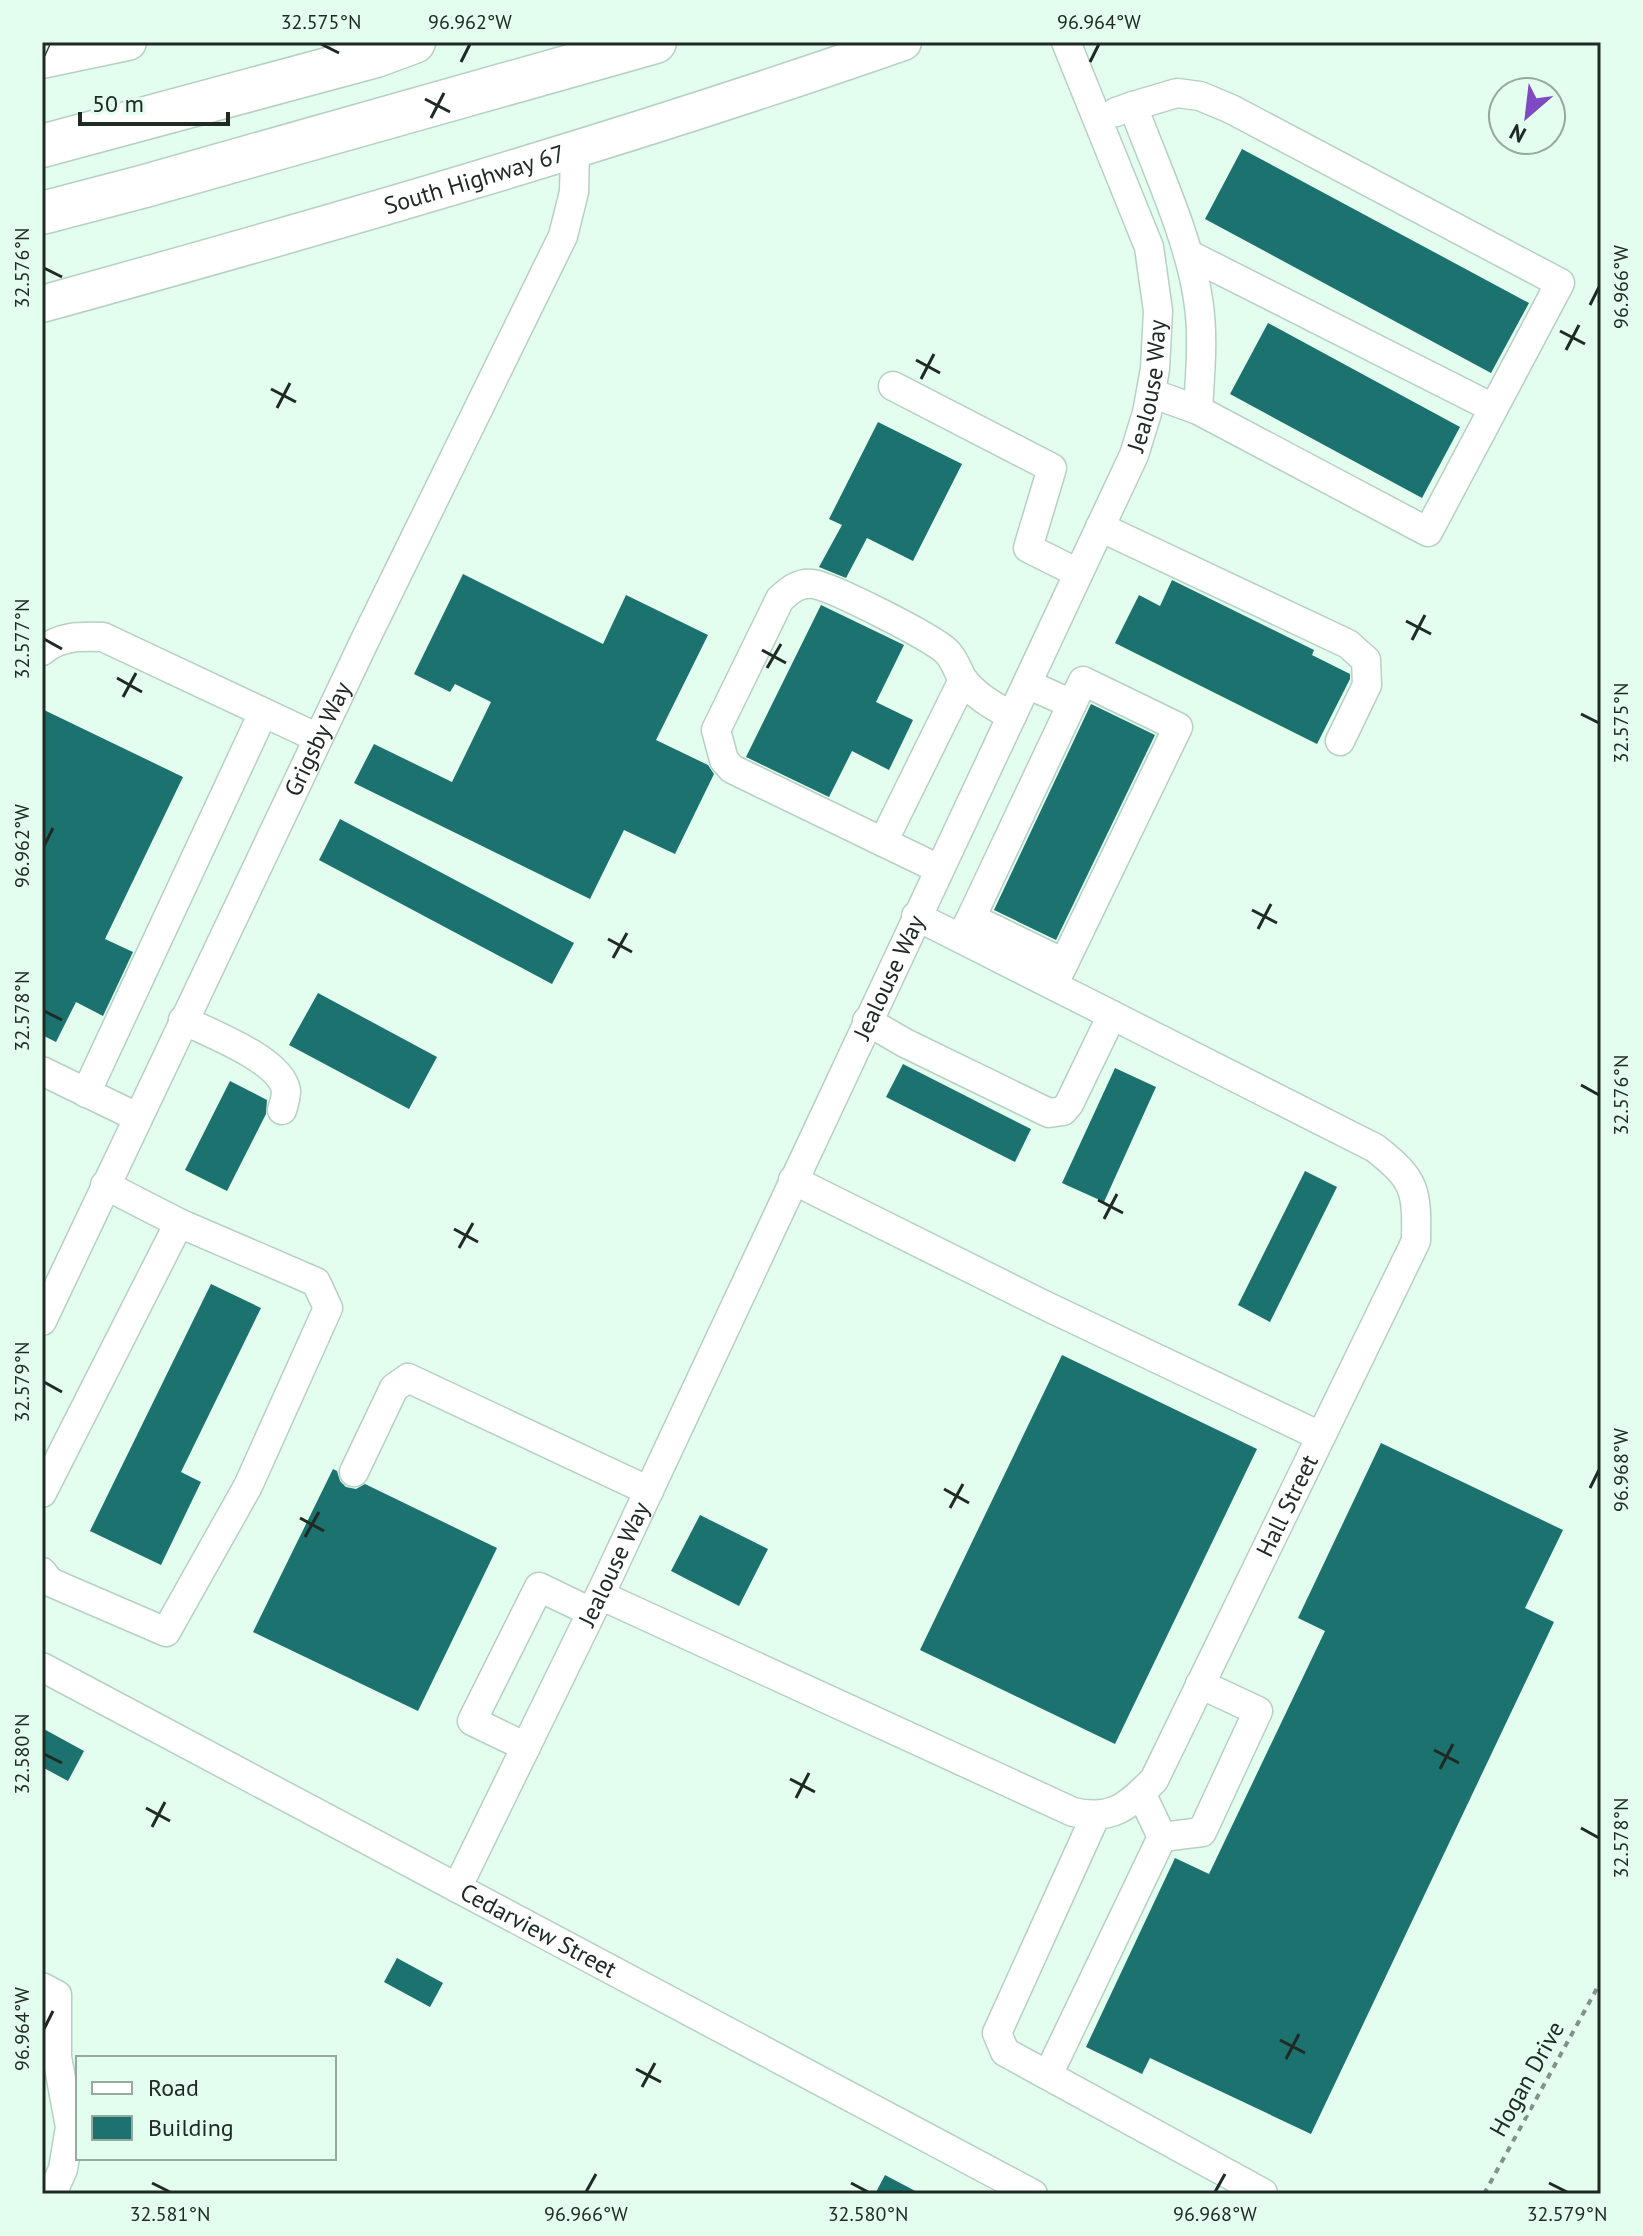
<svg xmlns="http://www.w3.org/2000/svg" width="1643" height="2236" font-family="'PT Sans',sans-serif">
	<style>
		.building { fill: #1c726e }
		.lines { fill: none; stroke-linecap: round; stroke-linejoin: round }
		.minor-casing { stroke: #b6d0c3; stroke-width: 31 }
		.major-casing { stroke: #b6d0c3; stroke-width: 39 }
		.highway-casing { stroke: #b6d0c3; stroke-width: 45 }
		.path { stroke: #809289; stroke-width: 4; stroke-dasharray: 6 6; stroke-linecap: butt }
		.minor { stroke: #fff; stroke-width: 28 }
		.major { stroke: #fff; stroke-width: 36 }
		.highway { stroke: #fff; stroke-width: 42 }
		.rail-casing { stroke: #3a4640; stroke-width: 9 }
		.rail { stroke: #e3fdef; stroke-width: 6; stroke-dasharray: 18; stroke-linecap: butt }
		.ticks { fill: none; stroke: #202a25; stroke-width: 3 }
		.labels { text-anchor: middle; stroke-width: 8; stroke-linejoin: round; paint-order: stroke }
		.street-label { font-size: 24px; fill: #202a25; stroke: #e3fdef }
		.neatline { fill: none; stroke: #202a25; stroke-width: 3 }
		.ticks-label { font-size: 20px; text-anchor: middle; fill: #202a25 }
	</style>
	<rect width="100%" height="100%" fill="#e3fdef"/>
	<path class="building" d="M1242 149 1529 303 1491 373 1205 219Z
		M1268 323 1460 427 1422 498 1230 394Z
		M878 422 962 464 913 561 867 538 846 578 819 567 842 525 829 519Z
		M463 574 603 644 626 595 708 635 656 740 708 765 714 774 675 854 624 830 590 899 354 783 374 744 452 782 491 702 455 684 450 692 414 674Z
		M1172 580 1314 650 1312 655 1350 674V679L1317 744 1115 643 1139 595 1160 606Z
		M821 605 904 645 876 702 913 720 889 770 852 751 829 797 746 757Z
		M1091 704 1155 735 1056 940 994 910Z
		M42 709 183 777 105 939 133 952 103 1016 76 1002 56 1042 42 1035Z
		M340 819 574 943 552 984 319 860Z
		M318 993 437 1057 409 1109 289 1045Z
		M903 1064 1031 1129 1015 1162 886 1097Z
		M1115 1068 1156 1087 1104 1202 1062 1183Z
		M230 1081 267 1100 266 1114 227 1191 185 1170Z
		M1305 1171 1337 1187 1270 1322 1238 1305Z
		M211 1284 261 1308 181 1472 201 1482 161 1565 90 1531Z
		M1062 1355 1257 1449 1115 1744 920 1650Z
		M1381 1443 1563 1530 1525 1608 1554 1622 1311 2134 1150 2058 1142 2074 1086 2047 1175 1858 1209 1874 1325 1631 1298 1618Z
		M333 1469 337 1471 340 1481 346 1487 356 1489 365 1484 497 1548 418 1711 253 1632Z
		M700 1515 768 1549 739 1606 671 1571Z
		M42 1728 84 1751 68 1781 42 1767Z
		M397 1958 443 1983 430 2007 384 1982Z
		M885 2175 921 2194H875Z"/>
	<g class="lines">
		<g class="minor-casing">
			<g id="minor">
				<path d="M1133 106 1177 93 1200 96 1231 109 1560 283 1428 532 1198 410"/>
				<path d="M1116 112 1133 106C1155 166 1189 237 1198 299 1204 336 1200 373 1198 410L1151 393"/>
				<path d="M1188 254 1493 408"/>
				<path d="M893 386 1052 468 1028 548 1078 573"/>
				<path d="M1100 527 1348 644 1366 660 1367 685 1340 741"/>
				<path d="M42 651C60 636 80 636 103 637L318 738"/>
				<path d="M1027 684 1072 704 1083 681 1178 727 1064 963"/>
				<path d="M883 842 963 680"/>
				<path d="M939 869 732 769 724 760 716 730 780 599C790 590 799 582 813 584 833 587 931 637 946 651 954 658 957 669 962 678 974 695 993 706 1012 716"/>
				<path d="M971 918 1072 704"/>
				<path d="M962 935 971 918 1064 963 1057 977"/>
				<path d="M183 1020C209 1033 282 1060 286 1091 286 1097 284 1104 282 1110"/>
				<path d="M867 1021 905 1043 1049 1113 1063 1111 1069 1104 1112 1015"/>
				<path d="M42 1071 137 1117"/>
				<path d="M86 1093 263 713"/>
				<path d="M793 1180 1042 1304 1320 1436"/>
				<path id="s1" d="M42 1321 365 640 563 236 574 192 575 152"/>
				<path d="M354 1472 394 1388 408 1378 649 1491"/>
				<path d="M42 1493 179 1223"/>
				<path d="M42 1572 50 1582 166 1632 248 1486 328 1308 316 1282 179 1223 105 1185"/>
				<path id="s2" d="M600 1595 1073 1812C1112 1821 1127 1807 1154 1780L1416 1241C1417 1190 1416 1180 1375 1148L916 916"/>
				<path id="s3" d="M42 1667 1033 2194"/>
				<path d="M526 1747 472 1721 539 1587 591 1612"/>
				<path d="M1095 1817 997 2033 1005 2052 1263 2193"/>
				<path d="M1162 1837 1202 1832 1258 1711 1200 1684"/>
				<path id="s4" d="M457 1888 600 1595 1134 455 1147 413 1155 369 1158 311 1149 247 1066 42"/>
				<path d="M42 1987 57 1995V2057L70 2127 63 2169 52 2194"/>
				<path d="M1048 2075 1162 1837 1141 1793"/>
			</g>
		</g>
		<g class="major-casing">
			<g id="major">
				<path d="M42 60 128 42"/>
				<path id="s5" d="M42 304C331 224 619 141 903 42"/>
			</g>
		</g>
		<g class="highway-casing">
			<path id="highway" d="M42 146 376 56 414 42
				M42 213 145 186 655 42"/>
		</g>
		<path class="path" d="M1484 2194 1601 1981"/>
		<use href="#minor" class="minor"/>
		<use href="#major" class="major"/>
		<use href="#highway" class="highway"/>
		<g class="rail-casing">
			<path id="rail" d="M42 53 47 42"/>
		</g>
		<use href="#rail" class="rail"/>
	</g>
	<path class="ticks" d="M321 44 339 53M461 62 470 44M1090 62 1099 44M425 99 450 112M431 118 444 93M44 268 62 277M1590 305 1599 287M1560 331 1585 344M1566 350 1579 325M916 360 940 373M921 379 934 354M271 389 296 402M277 408 290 383M1406 621 1431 634M44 639 62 649M1412 640 1425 615M762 650 786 663M767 668 781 644M117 678 142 692M123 697 136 673M1581 714 1599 723M44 846 53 828M1252 910 1277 923M1258 929 1271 904M608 939 632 952M613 958 627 933M44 1011 62 1020M1581 1085 1599 1095M1098 1200 1123 1213M1104 1219 1117 1194M454 1229 478 1242M459 1248 473 1223M44 1382 62 1392M1590 1488 1599 1470M944 1489 969 1503M950 1508 963 1484M300 1518 324 1531M305 1537 319 1512M1434 1750 1459 1763M44 1754 62 1763M1440 1769 1453 1744M790 1779 815 1792M796 1798 809 1773M146 1808 170 1821M152 1827 165 1802M1581 1828 1599 1838M44 2029 53 2011M1280 2040 1305 2053M1286 2059 1299 2034M636 2069 661 2082M642 2087 655 2063M152 2183 170 2192M851 2183 868 2192M1549 2183 1567 2192M586 2192 596 2174M1215 2192 1225 2174"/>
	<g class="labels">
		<g class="street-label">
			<text dy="8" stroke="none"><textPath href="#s5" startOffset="450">South Highway 67</textPath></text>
			<text dy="8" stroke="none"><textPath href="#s4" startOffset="1656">Jealouse Way</textPath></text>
			<text dy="8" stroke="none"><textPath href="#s1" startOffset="644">Grigsby Way</textPath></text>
			<text dy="8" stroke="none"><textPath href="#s4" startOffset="1008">Jealouse Way</textPath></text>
			<text dy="8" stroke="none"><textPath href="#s2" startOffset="918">Hall Street</textPath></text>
			<text dy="8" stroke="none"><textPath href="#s4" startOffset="360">Jealouse Way</textPath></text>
			<text dy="8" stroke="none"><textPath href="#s3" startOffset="562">Cedarview Street</textPath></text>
			<text transform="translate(1527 2079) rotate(-61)" y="8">Hogan Drive</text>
		</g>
	</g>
	<rect width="1643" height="2236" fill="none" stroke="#e3fdef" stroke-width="88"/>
	<rect x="76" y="2056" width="260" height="104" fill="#e3fdef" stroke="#95a99e" stroke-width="2"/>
	<rect x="92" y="2082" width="40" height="12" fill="#ffffff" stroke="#95a99e" stroke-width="2"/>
	<text x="148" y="2096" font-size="24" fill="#202a25">Road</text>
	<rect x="92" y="2116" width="40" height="24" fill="#1c726e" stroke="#95a99e" stroke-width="2"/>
	<text x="148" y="2136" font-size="24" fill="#202a25">Building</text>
	<g transform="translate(1527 116) rotate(208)"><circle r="38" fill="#e3fdef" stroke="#95a99e" stroke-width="2"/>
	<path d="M0-6L14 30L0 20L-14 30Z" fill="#7e4ac1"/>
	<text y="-12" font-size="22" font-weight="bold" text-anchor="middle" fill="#202a25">N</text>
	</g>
	<path d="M80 112v12h148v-12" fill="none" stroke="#202a25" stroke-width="4"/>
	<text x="92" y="112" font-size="24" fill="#202a25" stroke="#e3fdef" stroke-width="6" paint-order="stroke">50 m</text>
	<rect x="44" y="44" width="1555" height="2148" class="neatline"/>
	<g class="ticks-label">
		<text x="321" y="29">32.575°N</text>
		<text x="470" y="29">96.962°W</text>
		<text x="1099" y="29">96.964°W</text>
		<text transform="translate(22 268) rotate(-90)" y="7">32.576°N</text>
		<text transform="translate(1621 287) rotate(-90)" y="7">96.966°W</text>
		<text transform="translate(22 639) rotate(-90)" y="7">32.577°N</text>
		<text transform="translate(1621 723) rotate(-90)" y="7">32.575°N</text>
		<text transform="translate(22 846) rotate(-90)" y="7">96.962°W</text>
		<text transform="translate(22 1011) rotate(-90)" y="7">32.578°N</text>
		<text transform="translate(1621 1095) rotate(-90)" y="7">32.576°N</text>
		<text transform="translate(22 1382) rotate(-90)" y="7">32.579°N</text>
		<text transform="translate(1621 1470) rotate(-90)" y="7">96.968°W</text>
		<text transform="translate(22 1754) rotate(-90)" y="7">32.580°N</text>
		<text transform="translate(1621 1838) rotate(-90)" y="7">32.578°N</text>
		<text transform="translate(22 2029) rotate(-90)" y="7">96.964°W</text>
		<text x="170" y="2221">32.581°N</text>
		<text x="586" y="2221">96.966°W</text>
		<text x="868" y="2221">32.580°N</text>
		<text x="1215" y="2221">96.968°W</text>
		<text x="1567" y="2221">32.579°N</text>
	</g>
</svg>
